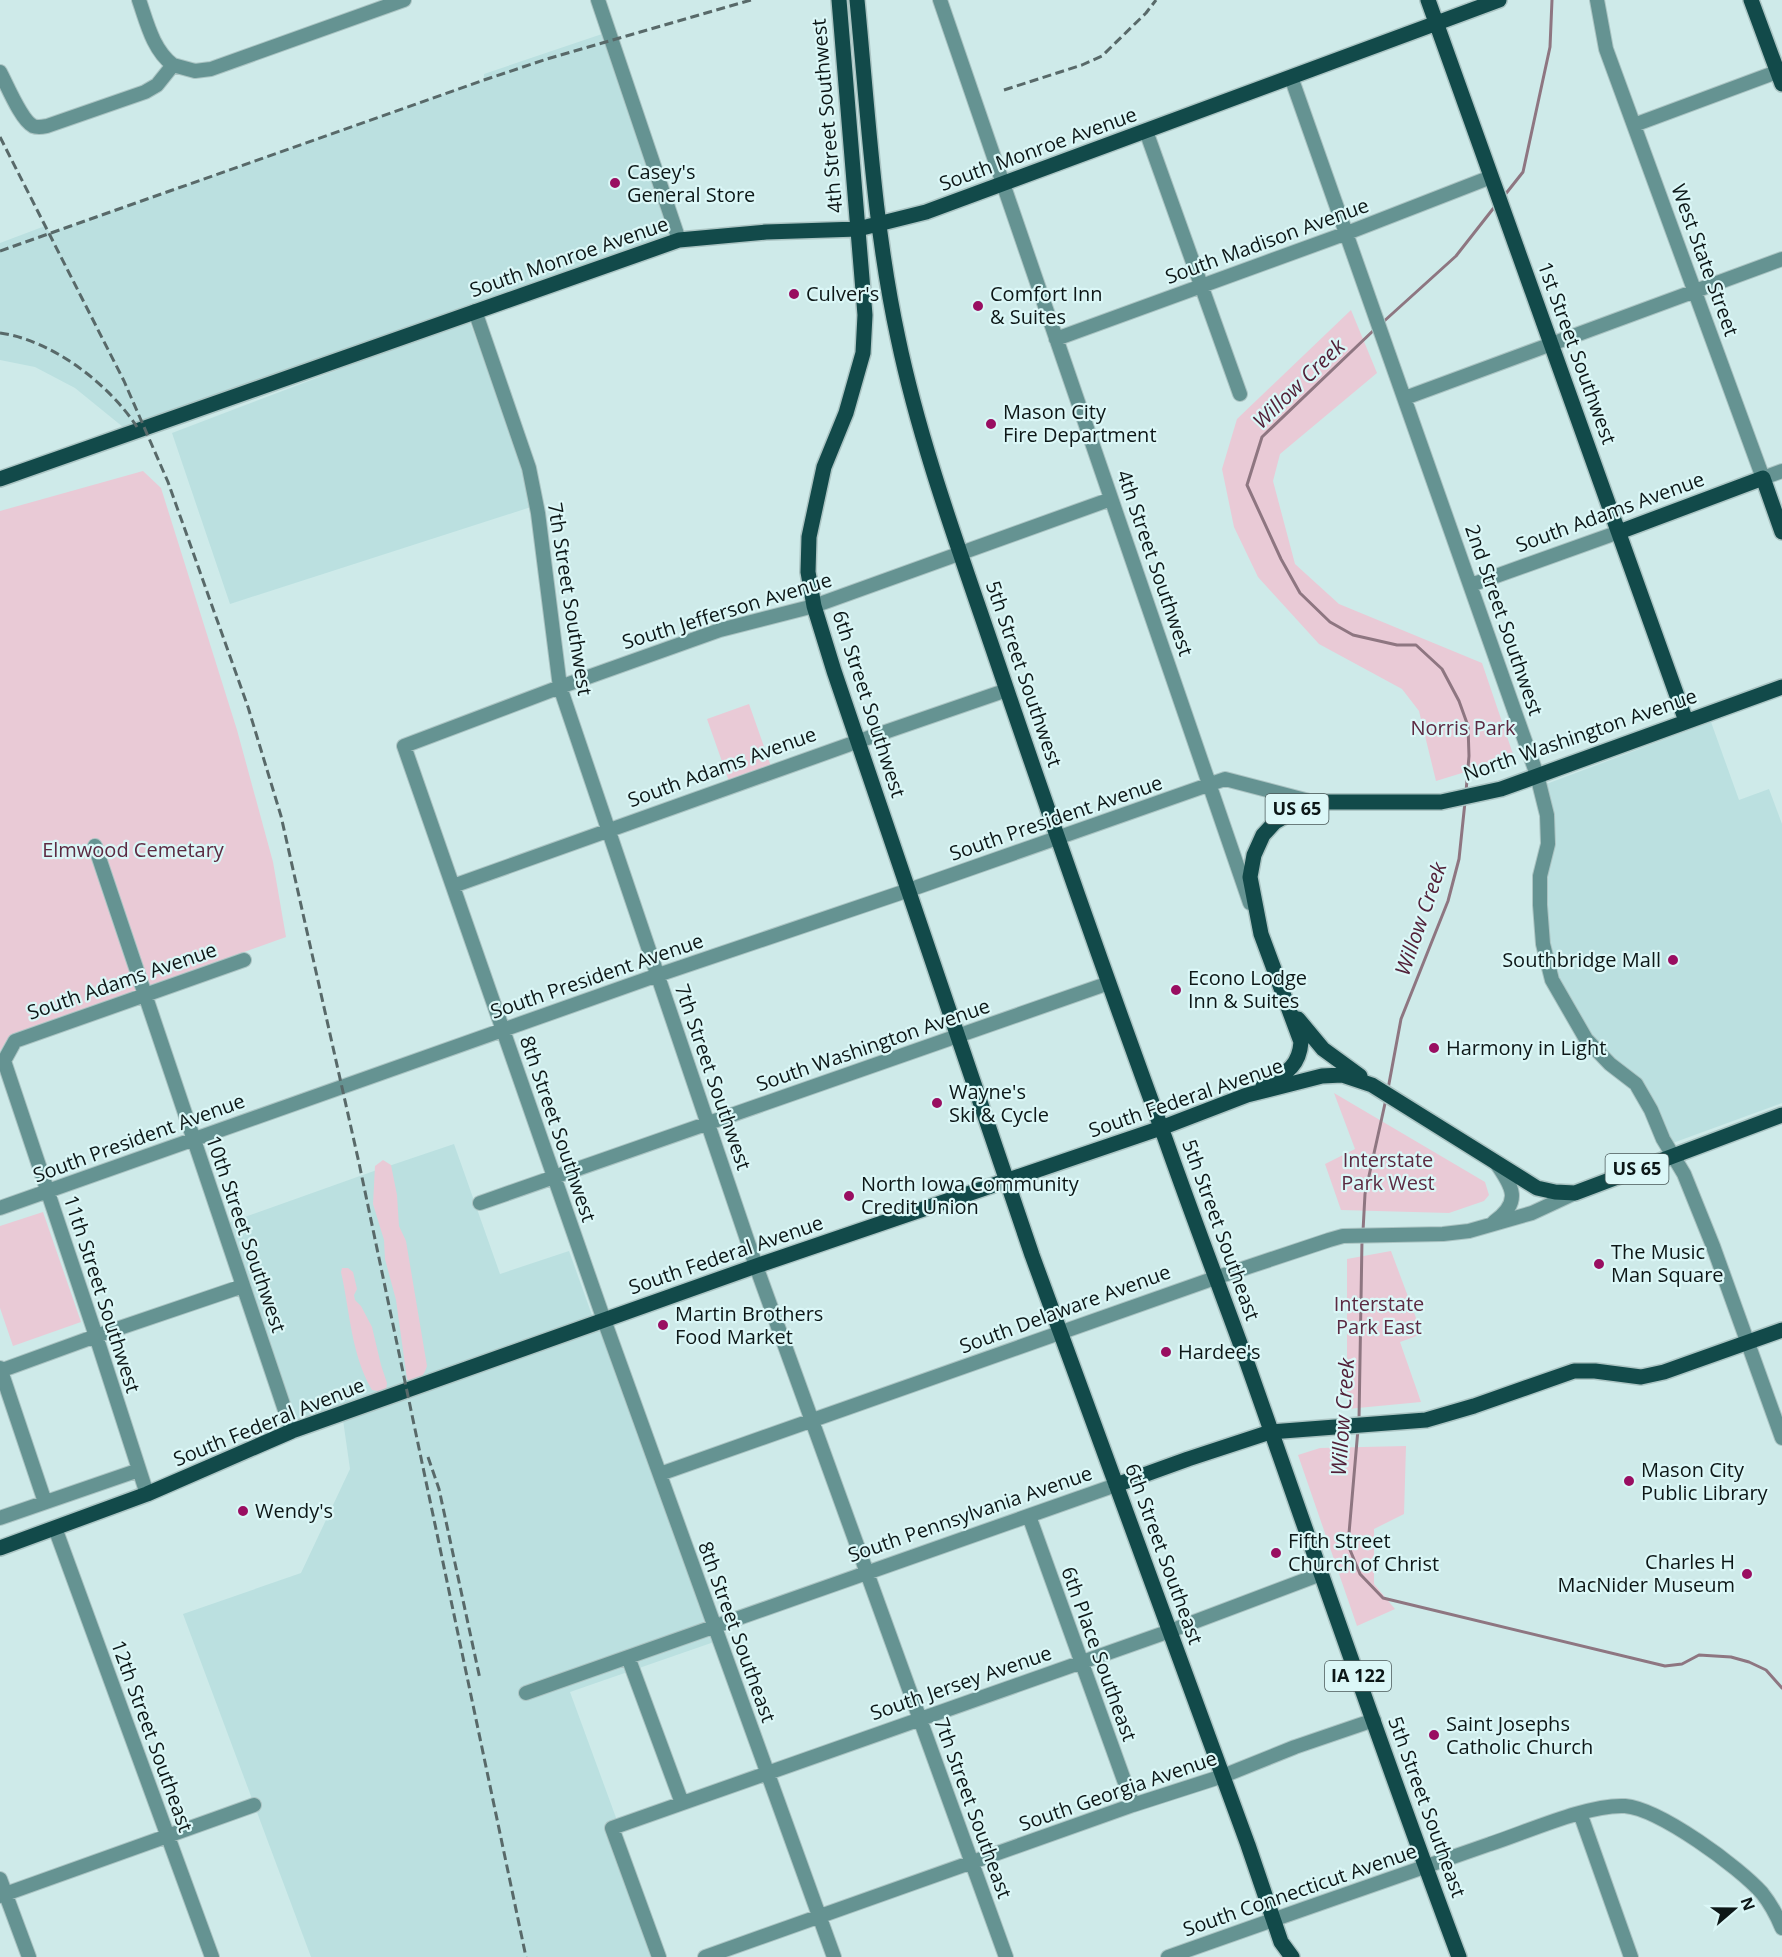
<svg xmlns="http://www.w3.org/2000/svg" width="1782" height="1957" font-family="'Open Sans',sans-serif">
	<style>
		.built { fill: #bbe0e0 }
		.green { fill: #e9cad6 }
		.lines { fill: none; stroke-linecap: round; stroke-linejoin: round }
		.stream { stroke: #8e7681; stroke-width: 3 }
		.minor-casing { stroke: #abc4c3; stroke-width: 16 }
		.major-casing { stroke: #abc4c3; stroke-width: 18 }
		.minor { stroke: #659392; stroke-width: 14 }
		.major { stroke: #124a4a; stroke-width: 15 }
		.rail { stroke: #586969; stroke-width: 3; stroke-dasharray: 9 4.5; stroke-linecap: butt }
		.poi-dot { fill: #990e61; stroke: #dbf7f7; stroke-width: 2 }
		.labels { text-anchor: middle; stroke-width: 4.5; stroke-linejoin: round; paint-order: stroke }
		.shield { fill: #dbf7f7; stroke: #4b5a5a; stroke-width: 1.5 }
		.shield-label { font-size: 18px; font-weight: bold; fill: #0d1717 }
		.street-label { font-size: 20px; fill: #0d1717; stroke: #dbf7f7 }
		.poi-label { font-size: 20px; fill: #0d1717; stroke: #dbf7f7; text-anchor: start }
		.park-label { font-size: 20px; fill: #5c2a42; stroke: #dbf7f7 }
		.water-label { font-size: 21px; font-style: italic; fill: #522139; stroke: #dbf7f7 }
	</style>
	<rect width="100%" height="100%" fill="#ceeae9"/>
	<path class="built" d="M605 33 674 233 151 420 123 427 75 388 35 367 0 360V243L45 226 50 233 484 80V74Z
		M469 320 521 460 531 507 230 604 172 433Z
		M1711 722 1739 800 1769 789 1782 824V1103L1670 1144 1651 1110 1586 1039 1543 944 1548 844 1541 786Z
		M454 1144 500 1274 569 1251 593 1318 294 1426 225 1224 374 1171Z
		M599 1327 714 1642 570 1692 667 1957H311L183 1614 301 1573 350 1469 343 1420Z"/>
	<path class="green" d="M1351 310 1377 373 1280 454 1273 481 1295 564 1339 604 1482 663 1514 757 1436 781 1419 711 1402 689 1319 644 1258 577 1234 527 1222 469 1237 419Z
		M143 471 161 488 237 730 273 862 286 937 11 1036 0 1051V511Z
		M749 704 773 772 731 787 707 719Z
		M1334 1093 1485 1182 1489 1195 1484 1201 1449 1213 1341 1210 1325 1164 1355 1149Z
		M383 1160 391 1165 397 1195 399 1226 406 1241 427 1366C424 1375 421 1380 412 1383L407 1379 396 1300 385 1259 384 1240 373 1204 375 1166Z
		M43 1212 81 1322 13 1346 0 1308V1226Z
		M1391 1251 1422 1334 1400 1342 1421 1402 1347 1409V1259Z
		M342 1268H348L353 1272 357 1289 354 1295 355 1300 361 1306 372 1327 381 1365 387 1383 386 1390 382 1392 372 1390C351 1354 350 1312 341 1272Z
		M1406 1446 1404 1514 1374 1529V1584L1395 1609 1357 1626 1298 1455 1320 1448Z"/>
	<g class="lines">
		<path class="stream" d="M1504 196 1523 172 1550 47 1552 0
			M1382 323 1456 256 1496 205
			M1375 329 1262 437 1247 485 1281 559 1300 593 1330 622 1353 635 1397 645H1416L1442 669 1459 701 1468 726 1469 756 1466 792
			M1388 1089 1401 1019 1448 901 1459 859 1465 802
			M1363 1231 1365 1194 1386 1099
			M1359 1420 1362 1240
			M1358 1429 1348 1545 1360 1574 1383 1598 1665 1666 1682 1664 1699 1655 1731 1657 1749 1662 1766 1670 1782 1688"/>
		<g class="minor-casing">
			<path id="minor" d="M139 0C147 23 153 50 173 65
				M598 0 679 240
				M940 0 1250 903
				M1597 0 1606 49 1763 478 1782 471
				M0 72C7 85 21 120 33 126 38 128 42 127 47 126L145 92 157 85 173 65 195 71 211 69 404 0
				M1291 77 1537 775 1547 815 1548 844 1540 876V905L1543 944 1552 980 1586 1039 1610 1064 1636 1084 1651 1110 1663 1139 1684 1174 1713 1246 1782 1438
				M1634 125 1782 70
				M1146 131 1240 394
				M475 311 529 468 538 513 560 687 756 1266 1006 1957
				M1056 339 1347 233 1491 177
				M1405 398 1782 259
				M1471 585 1619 532
				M95 846 292 1431
				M453 886 859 741 1007 690
				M480 1203 1109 983
				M0 1208 658 975 909 890 1225 779 1313 802
				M1494 1222C1522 1202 1513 1187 1496 1163
				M0 1368 45 1502
				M0 1371 96 1336 243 1286
				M660 1474 1215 1278 1329 1240 1343 1236 1443 1234 1469 1231 1532 1213 1575 1193
				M147 1494 96 1336 4 1061 15 1041 244 960
				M1029 1516 1133 1805
				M0 1518 139 1470
				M55 1528 212 1957
				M628 1657 682 1803
				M526 1693 1116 1485
				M1580 1813 1631 1957
				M0 1879 29 1957
				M0 1896 254 1805
				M659 1957 612 1828 1170 1631 1321 1574
				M705 1957 1133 1805 1223 1776 1295 1747 1374 1720
				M834 1957 604 1320 404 746 560 687 720 630 814 606 1111 499
				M1168 1957C1275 1919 1383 1881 1490 1844 1527 1832 1588 1804 1625 1806 1660 1809 1739 1867 1762 1893 1770 1903 1777 1916 1782 1928"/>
		</g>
		<g class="major-casing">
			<path id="major" d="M839 0 865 315 863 353 846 413 824 467 809 537 808 572 814 606 834 671 1032 1255 1248 1845 1281 1942 1292 1957
				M857 0C868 113 874 227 898 338 921 448 962 557 998 664 1052 823 1108 983 1166 1141 1191 1212 1218 1283 1244 1354 1315 1555 1384 1757 1459 1957
				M1428 0 1686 721
				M1751 0 1782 84
				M0 479 679 240 766 232 858 229 926 212 1499 0
				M1619 532 1763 478 1782 532
				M1298 1019 1323 1049 1360 1076
				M1263 1086C1283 1074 1299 1069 1301 1042L1261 934 1250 877 1254 855 1263 835 1275 822 1292 812 1313 802H1441L1501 789 1782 687
				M1116 1485 1188 1459 1270 1432 1426 1420 1474 1406 1574 1371H1595L1641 1377 1664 1372 1782 1330
				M0 1548 147 1494 292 1431 756 1266 1161 1128 1247 1095 1322 1076 1342 1075 1372 1085 1537 1188 1555 1192 1575 1193 1782 1115"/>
		</g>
		<use href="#minor" class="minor"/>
		<use href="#major" class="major"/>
		<path class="rail" d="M1004 90 1082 65 1102 56 1146 13 1156 0
			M0 137 124 381 168 482 248 707 281 816 359 1163 526 1957
			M0 251 484 80 547 59 751 0
			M0 333C52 340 109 384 137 427
			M428 1457 439 1489 480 1679"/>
	</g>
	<g class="poi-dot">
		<circle cx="615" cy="183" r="6"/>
		<circle cx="794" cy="294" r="6"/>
		<circle cx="978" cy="306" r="6"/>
		<circle cx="991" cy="424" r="6"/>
		<circle cx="1673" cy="960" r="6"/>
		<circle cx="1176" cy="990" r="6"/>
		<circle cx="1434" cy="1048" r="6"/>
		<circle cx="937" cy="1103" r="6"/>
		<circle cx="849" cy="1196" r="6"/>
		<circle cx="1599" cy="1264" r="6"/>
		<circle cx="663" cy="1325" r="6"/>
		<circle cx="1166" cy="1352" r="6"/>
		<circle cx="1629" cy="1481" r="6"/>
		<circle cx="243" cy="1511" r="6"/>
		<circle cx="1276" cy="1553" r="6"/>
		<circle cx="1747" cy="1574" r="6"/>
		<circle cx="1434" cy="1735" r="6"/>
	</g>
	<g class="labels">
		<g class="shield">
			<rect x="1265.5" y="794" width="63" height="30" rx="4.5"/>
			<rect x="1605.5" y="1154" width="63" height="30" rx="4.5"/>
			<rect x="1325" y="1661" width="66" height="30" rx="4.5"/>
		</g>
		<g class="shield-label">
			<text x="1297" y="815">US 65</text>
			<text x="1637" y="1175">US 65</text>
			<text x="1358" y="1682">IA 122</text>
		</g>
		<g class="street-label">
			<text transform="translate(827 116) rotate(-95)" y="7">4th Street Southwest</text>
			<text transform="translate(1038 149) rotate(-20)" y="7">South Monroe Avenue</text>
			<text transform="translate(1267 241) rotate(-20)" y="7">South Madison Avenue</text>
			<text transform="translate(569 257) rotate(-19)" y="7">South Monroe Avenue</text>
			<text transform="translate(1705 260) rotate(70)" y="7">West State Street</text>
			<text transform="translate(1577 353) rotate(70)" y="7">1st Street Southwest</text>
			<text transform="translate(1610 512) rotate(-20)" y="7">South Adams Avenue</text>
			<text transform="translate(1155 563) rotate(71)" y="7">4th Street Southwest</text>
			<text transform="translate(570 599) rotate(81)" y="7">7th Street Southwest</text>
			<text transform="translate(727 611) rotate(-17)" y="7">South Jefferson Avenue</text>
			<text transform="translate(1504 620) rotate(71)" y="7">2nd Street Southwest</text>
			<text transform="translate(1024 674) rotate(71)" y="7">5th Street Southwest</text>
			<text transform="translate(869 704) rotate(72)" y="7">6th Street Southwest</text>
			<text transform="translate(1580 735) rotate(-19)" y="7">North Washington Avenue</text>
			<text transform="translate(722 767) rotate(-20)" y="7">South Adams Avenue</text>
			<text transform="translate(1056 818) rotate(-19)" y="7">South President Avenue</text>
			<text transform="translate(597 976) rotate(-19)" y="7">South President Avenue</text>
			<text transform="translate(122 981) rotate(-19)" y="7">South Adams Avenue</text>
			<text transform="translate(873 1045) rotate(-19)" y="7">South Washington Avenue</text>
			<text transform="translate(713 1077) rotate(71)" y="7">7th Street Southwest</text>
			<text transform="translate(1186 1098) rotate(-19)" y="7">South Federal Avenue</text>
			<text transform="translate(558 1129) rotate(71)" y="7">8th Street Southwest</text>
			<text transform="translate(139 1138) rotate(-20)" y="7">South President Avenue</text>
			<text transform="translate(1221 1230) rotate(70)" y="7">5th Street Southeast</text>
			<text transform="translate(246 1234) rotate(71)" y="7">10th Street Southwest</text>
			<text transform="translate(726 1255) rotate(-19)" y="7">South Federal Avenue</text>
			<text transform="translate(102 1294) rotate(72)" y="7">11th Street Southwest</text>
			<text transform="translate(1065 1309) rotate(-20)" y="7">South Delaware Avenue</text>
			<text transform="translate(269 1422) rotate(-22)" y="7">South Federal Avenue</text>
			<text transform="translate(970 1514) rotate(-19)" y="7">South Pennsylvania Avenue</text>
			<text transform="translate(1164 1554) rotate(70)" y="7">6th Street Southeast</text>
			<text transform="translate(737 1632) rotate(70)" y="7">8th Street Southeast</text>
			<text transform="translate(1099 1654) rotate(70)" y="7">6th Place Southeast</text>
			<text transform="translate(961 1683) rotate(-19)" y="7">South Jersey Avenue</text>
			<text transform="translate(152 1736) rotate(70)" y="7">12th Street Southeast</text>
			<text transform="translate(1118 1791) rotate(-19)" y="7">South Georgia Avenue</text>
			<text transform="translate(1427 1807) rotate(70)" y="7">5th Street Southeast</text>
			<text transform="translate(973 1808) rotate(70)" y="7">7th Street Southeast</text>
			<text transform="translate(1300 1890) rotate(-19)" y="7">South Connecticut Avenue</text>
		</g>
		<g class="poi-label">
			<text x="627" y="179">Casey's<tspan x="627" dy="23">General Store</tspan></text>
			<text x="806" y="301">Culver's</text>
			<text x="990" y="301">Comfort Inn<tspan x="990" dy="23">&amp; Suites</tspan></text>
			<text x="1003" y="419">Mason City<tspan x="1003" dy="23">Fire Department</tspan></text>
			<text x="1661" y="967" text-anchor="end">Southbridge Mall</text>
			<text x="1188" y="985">Econo Lodge<tspan x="1188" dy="23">Inn &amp; Suites</tspan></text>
			<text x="1446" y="1055">Harmony in Light</text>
			<text x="949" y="1099">Wayne's<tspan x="949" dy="23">Ski &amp; Cycle</tspan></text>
			<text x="861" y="1191">North Iowa Community<tspan x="861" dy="23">Credit Union</tspan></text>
			<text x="1611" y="1259">The Music<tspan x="1611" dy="23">Man Square</tspan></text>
			<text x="675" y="1321">Martin Brothers<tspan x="675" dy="23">Food Market</tspan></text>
			<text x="1178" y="1359">Hardee's</text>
			<text x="1641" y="1477">Mason City<tspan x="1641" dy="23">Public Library</tspan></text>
			<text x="255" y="1518">Wendy's</text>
			<text x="1288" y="1548">Fifth Street<tspan x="1288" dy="23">Church of Christ</tspan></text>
			<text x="1735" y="1569" text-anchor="end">Charles H<tspan x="1735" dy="23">MacNider Museum</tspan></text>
			<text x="1446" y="1731">Saint Josephs<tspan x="1446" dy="23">Catholic Church</tspan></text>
		</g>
		<g class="park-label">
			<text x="1463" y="735">Norris Park</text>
			<text x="133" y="857">Elmwood Cemetary</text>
			<text x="1388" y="1167">Interstate<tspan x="1388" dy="23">Park West</tspan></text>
			<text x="1379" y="1311">Interstate<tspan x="1379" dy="23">Park East</tspan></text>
		</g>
		<g class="water-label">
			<text transform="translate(1299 384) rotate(-44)" y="7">Willow Creek</text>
			<text transform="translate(1421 919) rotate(-71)" y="7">Willow Creek</text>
			<text transform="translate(1343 1417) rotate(-86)" y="7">Willow Creek</text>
		</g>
	</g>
	<g transform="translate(1734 1909) rotate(70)" stroke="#dbf7f7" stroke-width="4.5" paint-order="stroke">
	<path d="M0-4.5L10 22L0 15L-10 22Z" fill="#0d1717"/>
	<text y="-9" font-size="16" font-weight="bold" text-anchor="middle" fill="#0d1717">N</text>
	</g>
</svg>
